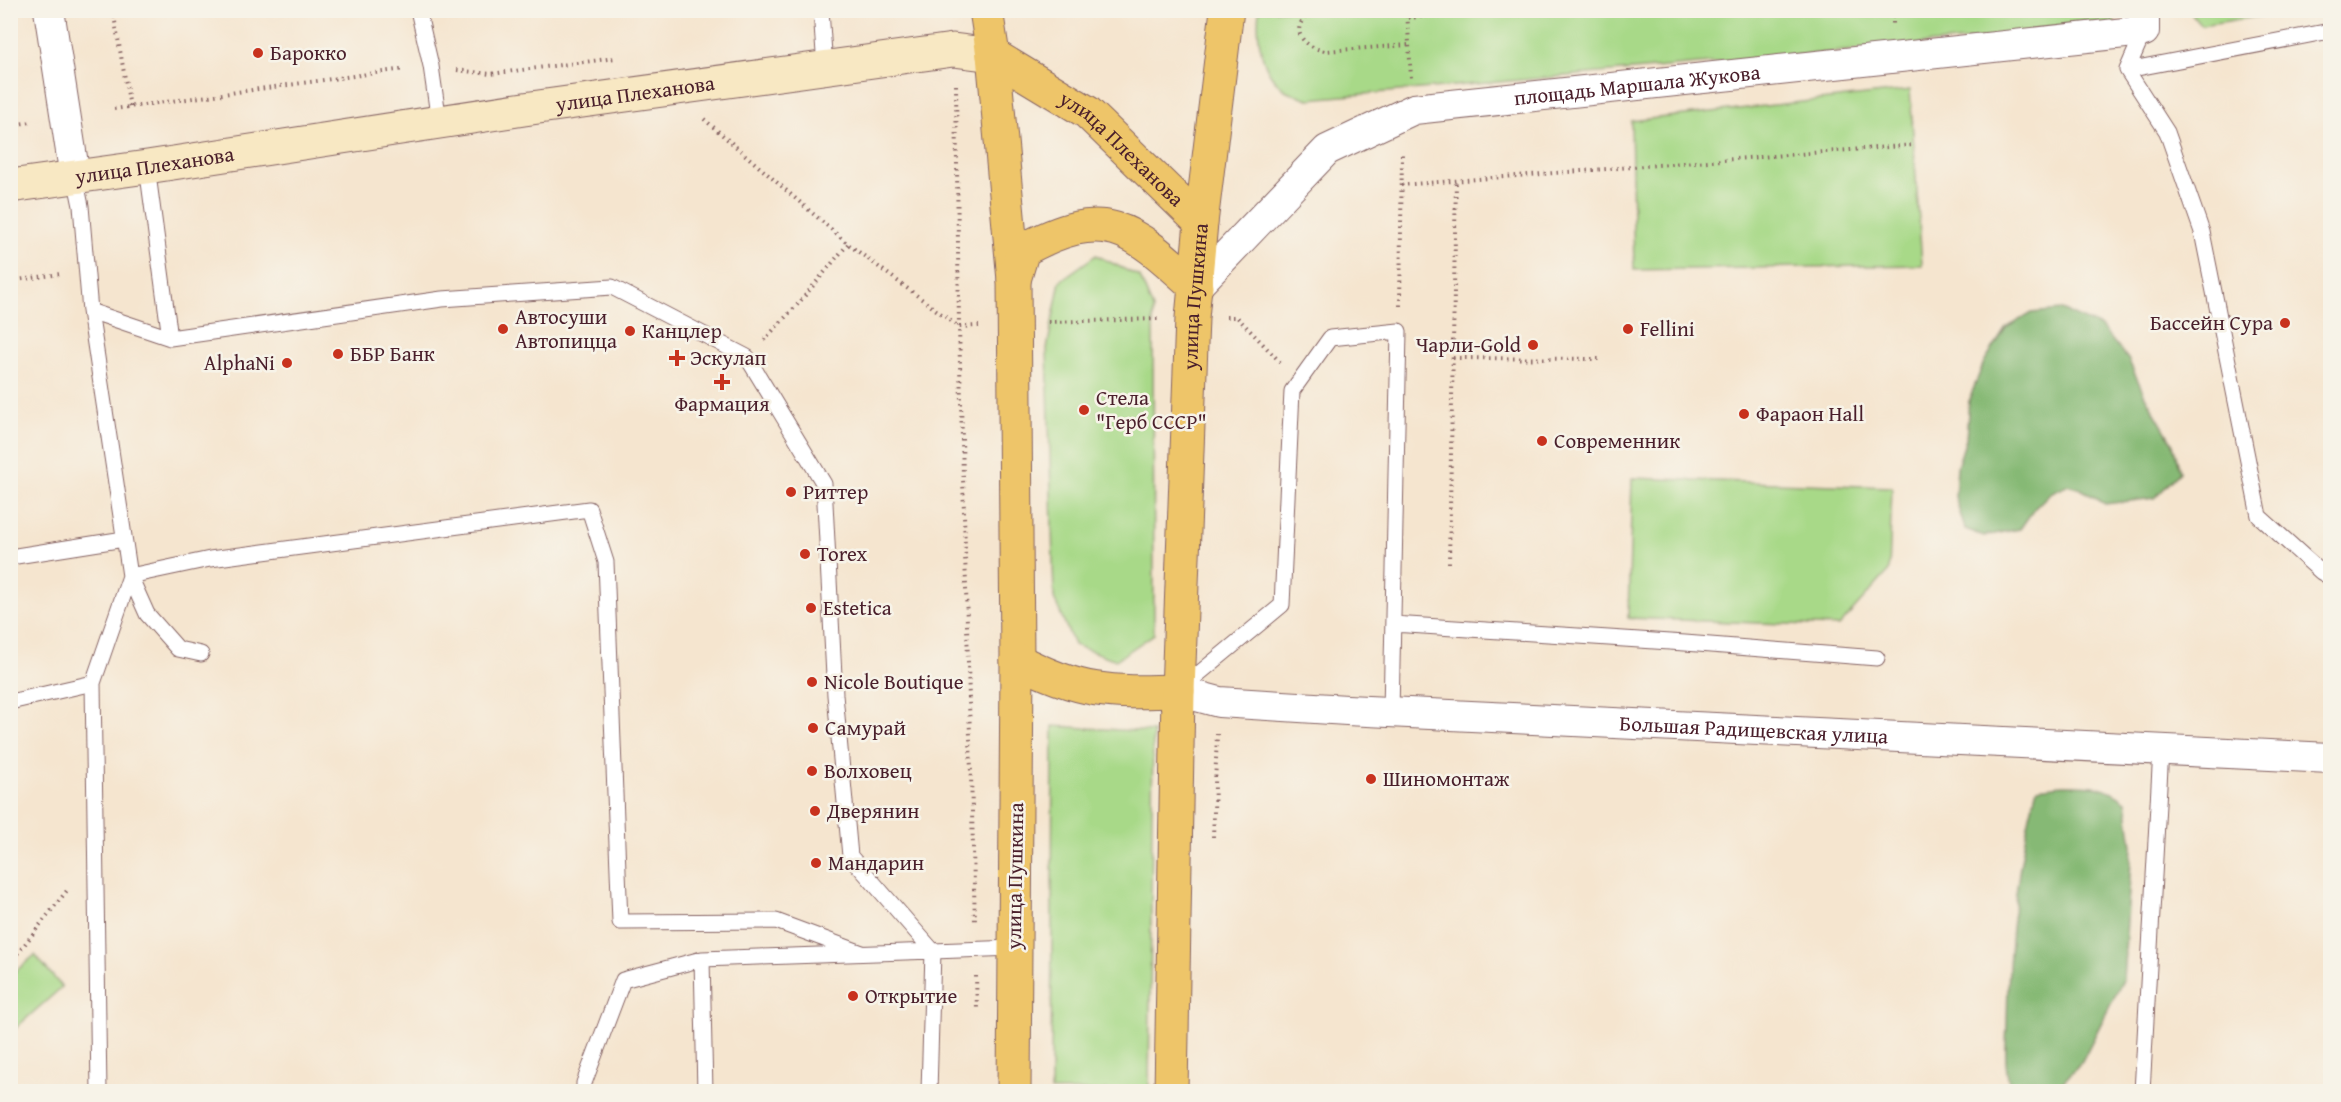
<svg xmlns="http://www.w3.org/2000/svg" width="2341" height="1102" font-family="'Gentium Book Plus',serif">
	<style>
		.green { fill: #a8d988; stroke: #797c5a; stroke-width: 1.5 }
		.forest { fill: #86b974; stroke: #686c50; stroke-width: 1.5 }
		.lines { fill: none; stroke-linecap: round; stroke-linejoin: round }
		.lane-casing { stroke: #866464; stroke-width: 17 }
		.street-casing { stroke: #866464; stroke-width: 32 }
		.secondary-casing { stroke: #866464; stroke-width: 35 }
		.primary-casing { stroke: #866464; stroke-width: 35 }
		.path { stroke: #866464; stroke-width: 4; stroke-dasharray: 1.5 4.5; stroke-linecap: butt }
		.lane { stroke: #fff; stroke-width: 15 }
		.street { stroke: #fff; stroke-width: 30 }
		.secondary { stroke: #f8e8c3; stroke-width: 33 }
		.primary { stroke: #eec569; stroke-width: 33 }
		.poi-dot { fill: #c8321e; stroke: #f7f3e8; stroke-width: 2 }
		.labels { text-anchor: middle; stroke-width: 5; stroke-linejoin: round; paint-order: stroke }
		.poi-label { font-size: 21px; fill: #4a1f2b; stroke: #f7f3e8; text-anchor: start }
		.street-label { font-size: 21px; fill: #4a1f2b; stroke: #f7f3e8 }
	</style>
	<rect width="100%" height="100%" fill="#f7f3e8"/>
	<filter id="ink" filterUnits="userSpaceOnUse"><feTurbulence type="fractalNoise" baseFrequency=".0167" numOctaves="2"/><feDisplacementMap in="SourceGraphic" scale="12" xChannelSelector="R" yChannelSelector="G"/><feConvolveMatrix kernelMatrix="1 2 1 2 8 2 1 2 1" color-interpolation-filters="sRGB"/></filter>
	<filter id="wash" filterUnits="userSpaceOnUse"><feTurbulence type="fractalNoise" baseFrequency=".008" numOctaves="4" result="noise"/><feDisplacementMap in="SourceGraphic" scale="24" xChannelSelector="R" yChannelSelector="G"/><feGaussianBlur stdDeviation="1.35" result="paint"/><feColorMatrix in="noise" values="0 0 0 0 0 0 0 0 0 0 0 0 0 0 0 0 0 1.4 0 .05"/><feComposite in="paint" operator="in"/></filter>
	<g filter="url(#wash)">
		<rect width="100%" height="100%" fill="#f5e5cf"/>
		<path class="green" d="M1259 10 2115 11 2114 27 1309 99C1302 97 1294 94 1287 91 1261 75 1256 38 1259 10Z
			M2189 11H2296L2201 25Z
			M1910 90 1922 265 1634 270 1631 121Z
			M1096 255 1140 277 1153 309 1154 634 1116 660 1074 645 1054 598 1047 349 1060 281Z
			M1632 478 1892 487 1889 571 1839 626 1628 618Z
			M1053 726 1153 732 1149 1091H1051Z
			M35 955 62 987 11 1032V975Z"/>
		<path class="forest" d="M2062 310 2101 327 2128 359 2145 396 2173 444 2180 472 2155 498 2105 504 2081 489 2067 485 2050 493 2034 509 2020 529 1984 536 1965 529 1955 497 1957 467 1966 439 1969 400 1984 362 2006 328 2031 313Z
			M2062 785C2089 785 2103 783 2126 801L2132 846 2123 980 2082 1061 2055 1091H2013C2003 1073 2006 1045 2007 1024 2008 944 2016 865 2037 788Z"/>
	</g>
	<g filter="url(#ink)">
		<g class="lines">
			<g class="lane-casing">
				<path id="lane" d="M418 10 431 66 439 122
					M821 10 825 68
					M2144 31 2127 70 2167 132 2202 232 2259 516 2321 572 2330 577
					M2127 70 2330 31
					M147 167 170 338 442 299 612 287 747 357 824 484 835 695 850 856 933 951 1014 948
					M90 311 170 338
					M10 557 124 539
					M1393 624 1685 643 1877 658
					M201 654 178 649 147 614 130 576 210 559 589 509 606 562 620 922 776 921 862 953
					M93 683 99 1092
					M1179 690 1282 605 1292 391 1330 338 1399 331 1391 712
					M10 702 93 683 130 576 90 311 81 206 75 177
					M702 959 705 1092
					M584 1092V1083L623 980 702 959 933 951 929 1092
					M2142 1092 2161 750"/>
			</g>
			<g class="street-casing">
				<g id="street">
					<path d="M49 10 75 177"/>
					<path id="s1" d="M1196 287 1327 150 1414 109 2144 31V10"/>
					<path id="s2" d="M1178 691 1219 702 1347 710 2330 758"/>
				</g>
			</g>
			<g class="secondary-casing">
				<g id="secondary">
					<path id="s3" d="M10 186 147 167 524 109 953 50 993 55"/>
				</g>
			</g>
			<g class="primary-casing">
				<g id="primary">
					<path d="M986 10 993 55 1014 280 1017 660 1014 1092"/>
					<path id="s4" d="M993 55 1087 112 1201 223"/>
					<path d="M1014 280 1023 250C1107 204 1131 228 1196 287"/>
					<path d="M1017 660C1080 693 1109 693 1178 691"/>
					<path id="s5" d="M1171 1092 1178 691 1192 318 1201 223 1227 10"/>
				</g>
			</g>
			<path class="path" d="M113 10 130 107
				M1315 10C1287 26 1300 46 1325 51L1409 45
				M1407 10 1411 78
				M1893 10V26
				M1408 18 1487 10
				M457 70 490 74 616 58
				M956 85 959 327 975 923
				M114 109 404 69
				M704 119 848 244 959 327 979 326
				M10 125 32 122
				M1401 185 1914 145
				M10 281 60 274
				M1400 306 1402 151
				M1226 317H1237L1282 364
				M1048 322 1158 319
				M764 340 798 304 848 244
				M1453 358 1600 359
				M1449 563 1456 180
				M1213 837 1217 734
				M10 963 69 888
				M976 976 977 1010"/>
			<use href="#lane" class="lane"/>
			<use href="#street" class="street"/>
			<use href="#secondary" class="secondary"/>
			<use href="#primary" class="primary"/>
		</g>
	</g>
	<g class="poi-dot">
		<circle cx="258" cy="53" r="6"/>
		<circle cx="2285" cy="323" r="6"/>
		<circle cx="503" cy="329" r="6"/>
		<circle cx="1628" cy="329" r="6"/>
		<circle cx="630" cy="331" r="6"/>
		<circle cx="1533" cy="345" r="6"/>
		<circle cx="338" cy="354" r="6"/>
		<path d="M674 349h6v6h6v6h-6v6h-6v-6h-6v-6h6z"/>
		<circle cx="287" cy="363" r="6"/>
		<path d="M719 373h6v6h6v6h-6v6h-6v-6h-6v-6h6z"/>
		<circle cx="1084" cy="410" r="6"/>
		<circle cx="1744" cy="414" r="6"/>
		<circle cx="1542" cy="441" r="6"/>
		<circle cx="791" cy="492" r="6"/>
		<circle cx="805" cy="554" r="6"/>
		<circle cx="811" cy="608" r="6"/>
		<circle cx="812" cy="682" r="6"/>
		<circle cx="813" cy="728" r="6"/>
		<circle cx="812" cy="771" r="6"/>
		<circle cx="1371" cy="779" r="6"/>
		<circle cx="815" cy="811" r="6"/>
		<circle cx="816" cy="863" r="6"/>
		<circle cx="853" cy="996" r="6"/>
	</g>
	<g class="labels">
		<g class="poi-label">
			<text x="270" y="60">Барокко</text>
			<text x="515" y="324">Автосуши<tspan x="515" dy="24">Автопицца</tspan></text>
			<text x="2273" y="330" text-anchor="end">Бассейн Сура</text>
			<text x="1640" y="336">Fellini</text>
			<text x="642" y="338">Канцлер</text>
			<text x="1521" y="352" text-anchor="end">Чарли-Gold</text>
			<text x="350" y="361">ББР Банк</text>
			<text x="690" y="365">Эскулап</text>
			<text x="275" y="370" text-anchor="end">AlphaNi</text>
			<text x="1096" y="405">Стела<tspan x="1096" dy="24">"Герб СССР"</tspan></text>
			<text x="722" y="411" text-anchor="middle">Фармация</text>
			<text x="1756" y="421">Фараон Hall</text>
			<text x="1554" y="448">Современник</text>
			<text x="803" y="499">Риттер</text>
			<text x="817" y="561">Torex</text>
			<text x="823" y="615">Estetica</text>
			<text x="824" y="689">Nicole Boutique</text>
			<text x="825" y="735">Самурай</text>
			<text x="824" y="778">Волховец</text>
			<text x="1383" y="786">Шиномонтаж</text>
			<text x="827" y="818">Дверянин</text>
			<text x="828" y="870">Мандарин</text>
			<text x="865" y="1003">Открытие</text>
		</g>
		<g class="street-label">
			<text dy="7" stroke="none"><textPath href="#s1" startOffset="510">площадь Маршала Жукова</textPath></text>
			<text dy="7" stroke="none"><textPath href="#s3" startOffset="632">улица Плеханова</textPath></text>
			<text dy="7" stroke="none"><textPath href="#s4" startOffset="160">улица Плеханова</textPath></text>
			<text dy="7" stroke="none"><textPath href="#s3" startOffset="146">улица Плеханова</textPath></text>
			<text dy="7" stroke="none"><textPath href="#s5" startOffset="796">улица Пушкина</textPath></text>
			<text dy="7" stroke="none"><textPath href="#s2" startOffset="578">Большая Радищевская улица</textPath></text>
			<text transform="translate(1015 876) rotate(-89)" y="7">улица Пушкина</text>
		</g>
	</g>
	<rect width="2341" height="1102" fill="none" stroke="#f7f3e8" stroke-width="36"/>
</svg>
